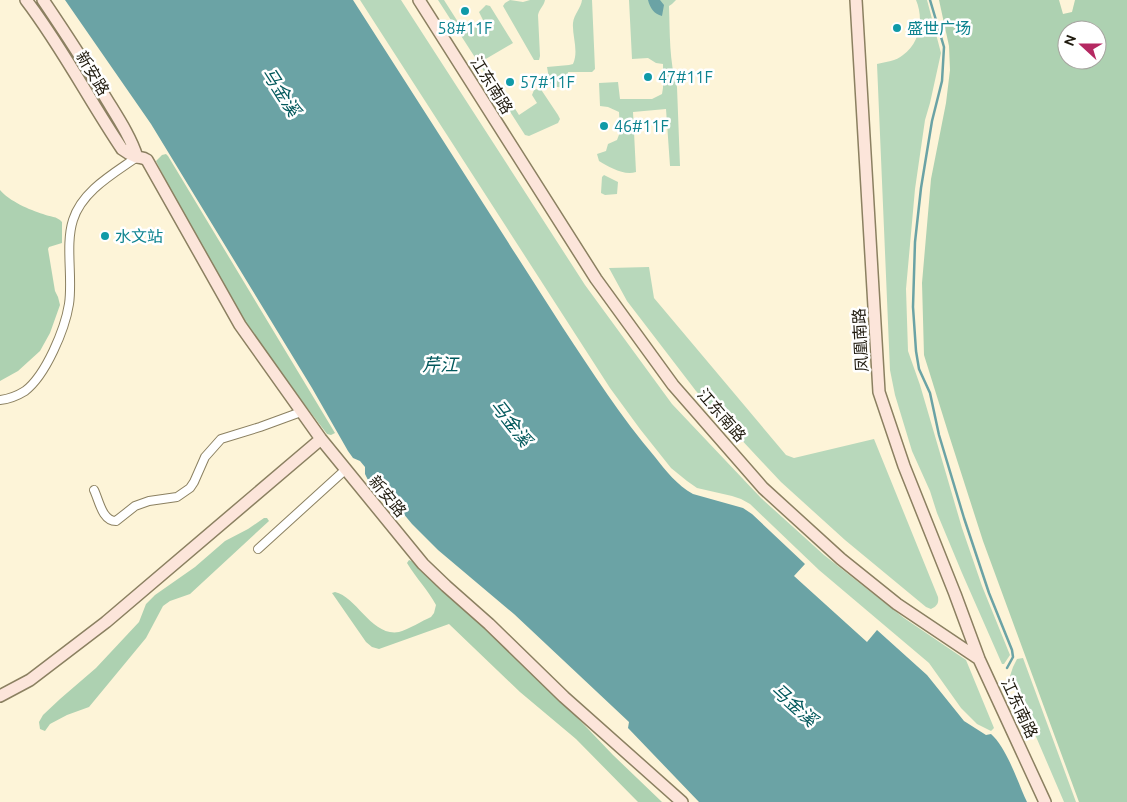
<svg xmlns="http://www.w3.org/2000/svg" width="1127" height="802" font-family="Ubuntu,'Noto Sans SC',sans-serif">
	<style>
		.green { fill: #b8d8bb }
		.forest { fill: #add1b1; fill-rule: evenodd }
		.water { fill: #6ba3a5 }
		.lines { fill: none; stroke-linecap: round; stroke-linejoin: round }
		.stream { stroke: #6ba3a5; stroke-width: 2.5 }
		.street-casing { stroke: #8b8061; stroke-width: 10 }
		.secondary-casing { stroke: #8b8061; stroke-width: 14 }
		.street { stroke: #fff; stroke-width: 8 }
		.secondary { stroke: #fce5da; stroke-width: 11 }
		.culture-dot { fill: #0f9aa8; stroke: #fff; stroke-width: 2 }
		.labels { text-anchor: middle; stroke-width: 5; stroke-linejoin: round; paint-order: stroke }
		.culture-label { font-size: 16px; fill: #0d838f; stroke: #fff; text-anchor: start }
		.street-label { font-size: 16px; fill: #201b0f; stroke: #fff }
		.water-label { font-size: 18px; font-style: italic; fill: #02585c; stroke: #fff }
	</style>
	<rect width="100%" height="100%" fill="#fdf4d8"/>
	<path class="green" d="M360 0H401L585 285 672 404 761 498 824 555 904 618 966 660 994 728 991 731 977 724 961 708 929 663 819 570 750 504 741 499 732 496 697 488 687 481 671 468 640 429 610 388Z
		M438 0H444L465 33 484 22 479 12 486 5 490 6 513 43 484 60 519 115 537 103 532 95 534 90 540 88 558 115 560 119 558 123 529 136 525 135Z
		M510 0 523 2 530 0H545C544 6 539 9 538 15L540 56 539 60H534L503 6 505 3Z
		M582 0H592L595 69 592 72H568L567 86C560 88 557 88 550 84L547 67 569 65 573 64C579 51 572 36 573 23 574 14 581 8 582 0Z
		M629 0H676L672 4 669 6C670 33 669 61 677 87L680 166H670L666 109 633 112 636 172C624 176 609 167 599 161L597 154 606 151 608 144 617 140 620 132 619 112 608 107 600 106 599 83 618 82 620 99H652L662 94 663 88V64L656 63 648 58 632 59Z
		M916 0H927L941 53 930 103 925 120 915 189 906 289 908 351 920 385 962 528 982 586 1010 655 1004 664H1002L962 573 937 513 930 491 912 451 895 395 890 370 877 64C886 62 896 61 903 55 920 43 924 19 916 0Z
		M604 175 618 182 617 194 605 195 601 193 602 177Z
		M649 267 654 298 786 455 794 458 874 439 938 597C939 603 937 606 931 609L926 607 845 540 781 482 765 465 696 391 627 301 609 268Z
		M1023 658 1076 802H1064L1010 676 1013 667 1017 659Z"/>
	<path class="forest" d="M939 0H1059L1063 14 1072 12 1075 0H1127V802H1079L983 541 948 432 924 355 922 283 931 179 946 103 950 70 949 46ZM1067 30H1097V60H1067Z
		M166 154 168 156 335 433 331 435 327 434 273 363 239 314 176 201 156 161 162 155Z
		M0 190C9 201 30 210 43 214 50 217 57 216 62 222V243L49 247 48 249 55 291 58 297 60 305 50 333 40 351 18 371 0 381Z
		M264 518H267L269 521 190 594 170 601 163 606 146 638 89 707 67 715 50 724 45 731 40 729 39 722 43 715 60 699 96 668 139 622 146 604 155 595 195 567 225 541 248 529Z
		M409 560 414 562 484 625 546 685 613 755 662 802H638L576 739 520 692 449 624 379 649 372 647 366 642 332 593 335 592C357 597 372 637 399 632 409 629 422 621 431 617L434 613 436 605C428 590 416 578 407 563Z"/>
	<path class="water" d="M65 0H353C423 109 493 219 563 328 592 372 621 417 655 457 666 471 677 485 693 494L743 508 752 514 805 564 794 576 867 642 877 630 927 675 964 721 986 735 991 734C1007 748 1018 783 1027 802H699L628 728 629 722 514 614 438 550 412 524 378 483 373 480H368L365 474V467L360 461 353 458 348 451 312 388 151 124Z
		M648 0H660L664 5 662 16C654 14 650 8 648 0Z"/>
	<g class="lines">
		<path class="stream" d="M930 0 944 47 942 81 932 121 921 188 915 242 913 307 916 351 919 369 930 393 939 435 964 518 989 593 1012 650 1013 657 1007 668"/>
		<g class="street-casing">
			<path id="street" d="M0 400C9 399 17 396 25 391 46 375 65 329 69 304 73 278 65 245 73 220 82 191 113 174 137 157
				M94 490C99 500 102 521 116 521L135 506 149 501 177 497 190 488 194 482 205 457 221 439 260 427 301 412
				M258 549 345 470"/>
		</g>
		<g class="secondary-casing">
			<path id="secondary" d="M26 0C62 47 89 100 122 149 126 152 131 155 136 157 141 158 143 157 147 160L240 325 321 439 423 564 446 586 489 624 564 697 682 802
				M43 0C64 31 85 63 104 95 116 115 130 135 137 157
				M419 0 596 279 673 385 763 488 841 559 897 604 979 659
				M856 0 879 392 904 466 955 594 979 659 1045 802
				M0 696 30 680 106 622 321 439"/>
		</g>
		<use href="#street" class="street"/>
		<use href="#secondary" class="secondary"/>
	</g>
	<g class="culture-dot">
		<circle cx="465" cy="11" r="5"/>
		<circle cx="897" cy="28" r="5"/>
		<circle cx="648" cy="77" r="5"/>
		<circle cx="510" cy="82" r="5"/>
		<circle cx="604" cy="126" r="5"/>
		<circle cx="105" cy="236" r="5"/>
	</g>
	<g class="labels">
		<g class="culture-label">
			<text x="465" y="34" text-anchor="middle">58#11F</text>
			<text x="907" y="34">盛世广场</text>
			<text x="658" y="83">47#11F</text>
			<text x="520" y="88">57#11F</text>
			<text x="614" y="132">46#11F</text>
			<text x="115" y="242">水文站</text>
		</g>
		<g class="street-label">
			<text transform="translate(93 73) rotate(59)" y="6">新安路</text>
			<text transform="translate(492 85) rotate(58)" y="6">江东南路</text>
			<text transform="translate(860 340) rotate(-93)" y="6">凤凰南路</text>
			<text transform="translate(722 415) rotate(49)" y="6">江东南路</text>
			<text transform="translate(388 496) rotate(50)" y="6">新安路</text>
			<text transform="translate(1020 708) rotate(65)" y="6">江东南路</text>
		</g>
		<g class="water-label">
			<text transform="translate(281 92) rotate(57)" y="6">马金溪</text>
			<text x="440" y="371">芹江</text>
			<text transform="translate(511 423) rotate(52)" y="6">马金溪</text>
			<text transform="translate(794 705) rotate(42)" y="6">马金溪</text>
		</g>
	</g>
	<g transform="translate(1082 45) rotate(291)"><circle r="24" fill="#ffffff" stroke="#a6a49f"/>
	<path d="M0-4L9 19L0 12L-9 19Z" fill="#b52962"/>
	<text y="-8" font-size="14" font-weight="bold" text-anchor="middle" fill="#201b0f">N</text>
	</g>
</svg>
